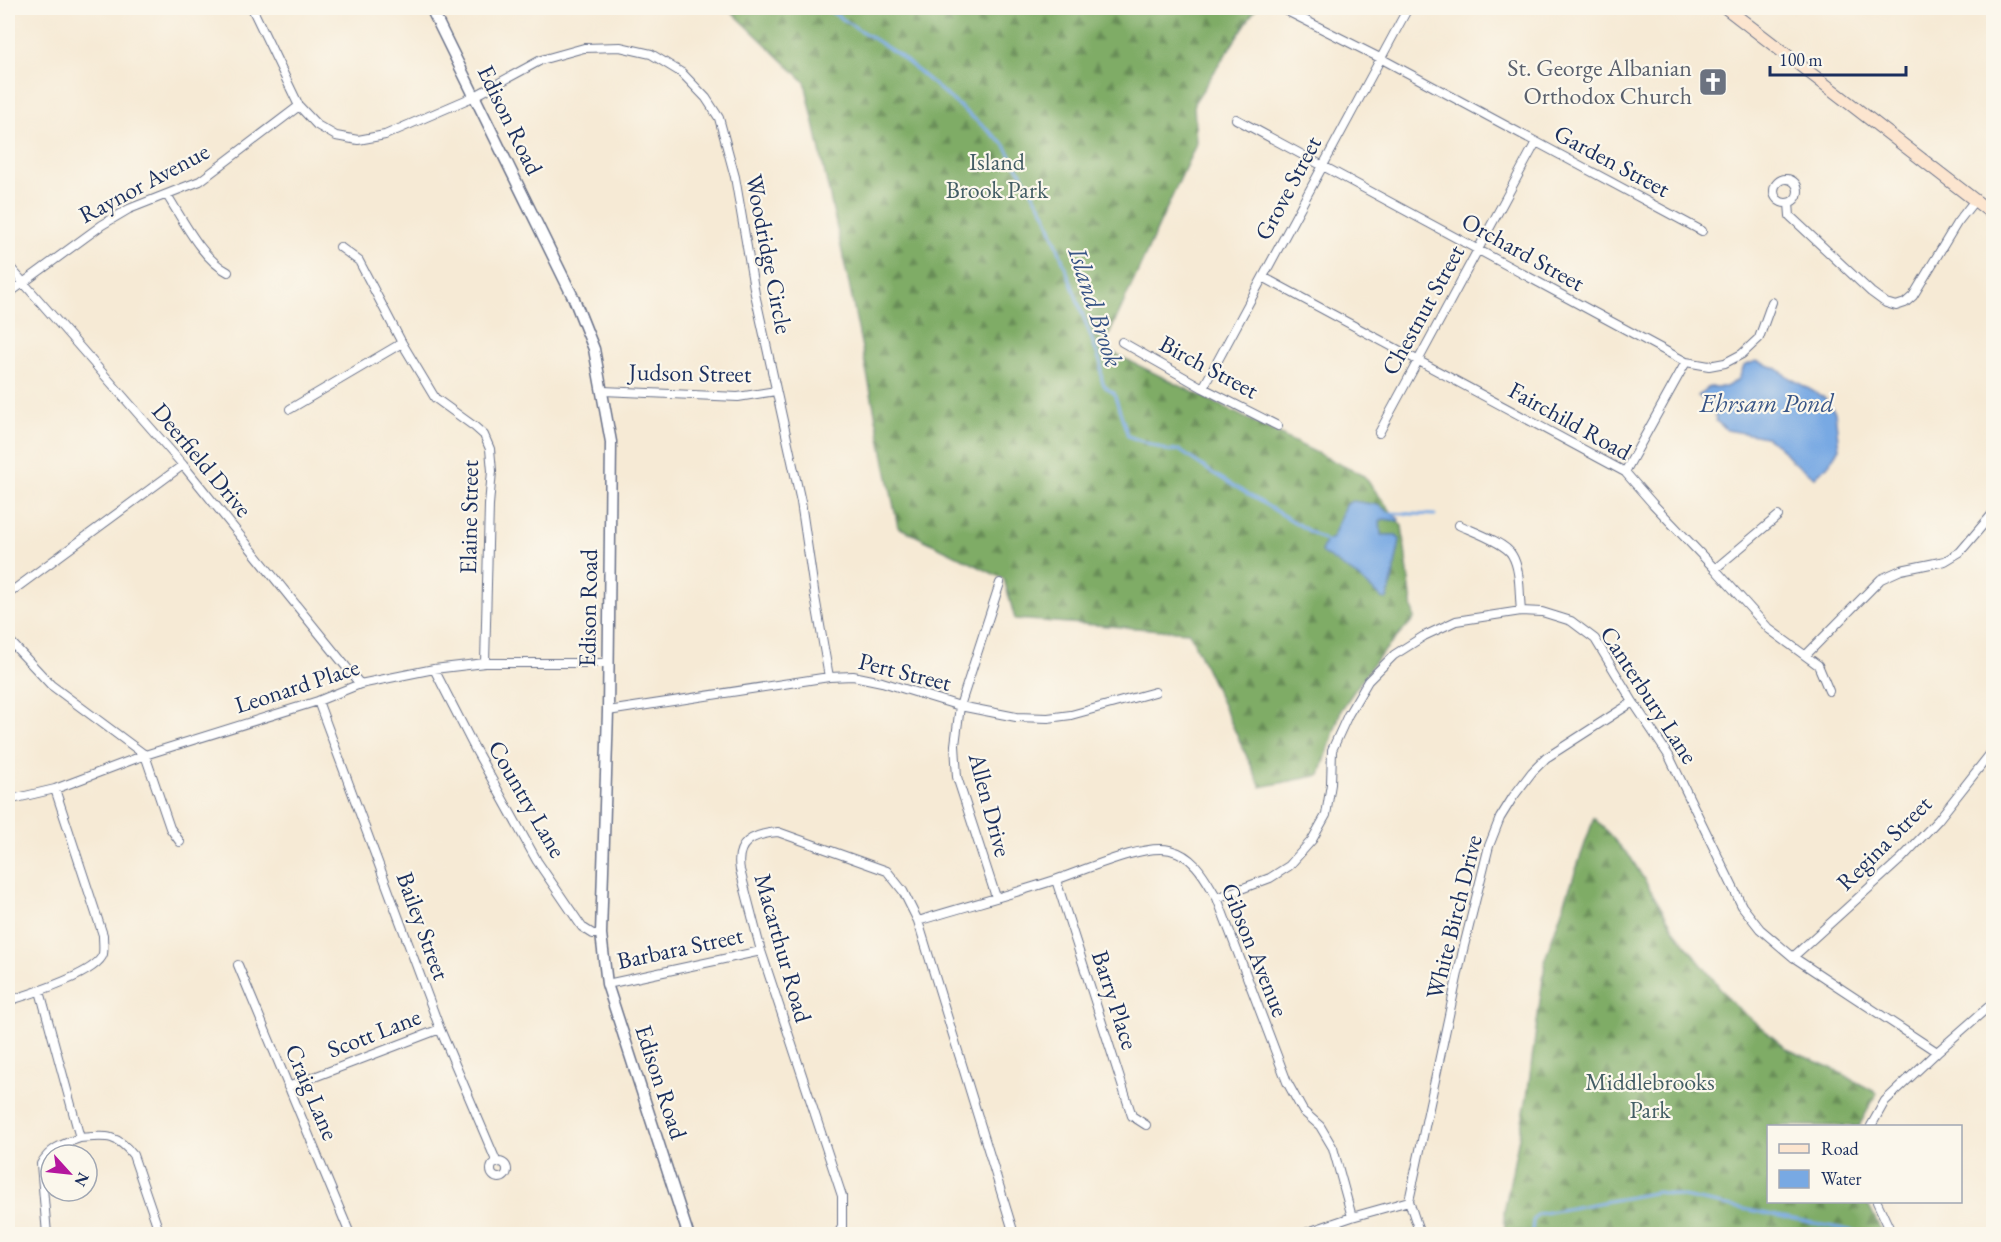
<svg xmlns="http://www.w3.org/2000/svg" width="2001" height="1242" font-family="'EB Garamond',serif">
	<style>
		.forest { fill: url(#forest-firs); stroke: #4d6e62; stroke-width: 1.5 }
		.water { fill: #78a9e3; stroke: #4a6ca0; stroke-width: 1.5 }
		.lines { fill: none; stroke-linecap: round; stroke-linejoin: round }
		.stream { stroke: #78a9e3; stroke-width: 3 }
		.minor-casing { stroke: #687088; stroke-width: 10 }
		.tertiary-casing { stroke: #687088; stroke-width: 13 }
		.secondary-casing { stroke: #687088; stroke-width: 14 }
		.minor { stroke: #fff; stroke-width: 8 }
		.tertiary { stroke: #fff; stroke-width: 10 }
		.secondary { stroke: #fce5cf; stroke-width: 12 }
		.labels { text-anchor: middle; stroke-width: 4.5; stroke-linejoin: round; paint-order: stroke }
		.worship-label { font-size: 24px; fill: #5b616d; stroke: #fbf7ec; text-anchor: end }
		.street-label { font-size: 24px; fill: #1b2f5e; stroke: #fbf7ec }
		.park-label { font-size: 24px; fill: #435d65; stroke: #fbf7ec }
		.water-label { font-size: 26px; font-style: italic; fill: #375486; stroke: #fbf7ec }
	</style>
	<defs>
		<pattern id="forest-firs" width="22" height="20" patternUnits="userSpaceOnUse" patternTransform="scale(1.5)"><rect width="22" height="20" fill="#7fac66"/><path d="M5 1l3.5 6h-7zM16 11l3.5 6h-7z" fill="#678c57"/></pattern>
	</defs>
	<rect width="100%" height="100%" fill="#fbf7ec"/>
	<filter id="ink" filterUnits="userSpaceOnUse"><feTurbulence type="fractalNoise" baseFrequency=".0167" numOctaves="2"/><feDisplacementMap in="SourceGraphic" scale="12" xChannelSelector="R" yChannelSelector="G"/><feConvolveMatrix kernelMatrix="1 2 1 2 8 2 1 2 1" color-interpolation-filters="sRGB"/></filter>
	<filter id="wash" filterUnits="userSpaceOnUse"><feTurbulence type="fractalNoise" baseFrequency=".008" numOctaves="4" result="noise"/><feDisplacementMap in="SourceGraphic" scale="24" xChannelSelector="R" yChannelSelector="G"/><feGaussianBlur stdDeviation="1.35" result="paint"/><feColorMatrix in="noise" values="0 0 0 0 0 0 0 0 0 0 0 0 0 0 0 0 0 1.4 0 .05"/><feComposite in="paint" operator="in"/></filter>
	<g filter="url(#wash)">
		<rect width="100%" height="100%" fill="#f6ead5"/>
		<path class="forest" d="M728 8H1256L1194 103 1196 144 1103 348 1364 476 1402 526 1414 619 1374 662 1341 710 1320 775 1261 787 1189 632 1015 619 1004 579 898 527 849 284 805 82Z
			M1594 818 1631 858 1675 931 1732 1003 1787 1049 1831 1068 1877 1093 1859 1126H1768V1202H1867L1883 1234H1543L1537 1232 1505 1231 1504 1212 1527 1097 1546 956Z"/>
		<path class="water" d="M1756 361 1776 368 1790 378 1825 398 1835 412 1839 448 1829 464 1815 477 1792 461 1779 446 1766 437 1727 430 1716 421 1715 412 1719 408 1717 405 1708 402 1698 396 1709 387H1726L1739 379 1744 366Z
			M1352 501 1378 505 1399 519 1398 521 1384 519 1380 521 1381 535H1396L1400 540 1390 590 1387 599 1382 598 1358 577 1321 552 1325 542 1332 538 1334 534 1345 505Z"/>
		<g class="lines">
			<path class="stream" d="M825 8 899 55 1004 144 1046 215 1101 364C1101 378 1100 386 1114 393L1128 436 1169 451 1179 450 1211 472 1329 543
				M1389 513 1435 515
				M1532 1231 1533 1221 1538 1214 1658 1192 1869 1234"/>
		</g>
	</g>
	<g filter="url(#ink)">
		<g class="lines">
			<g class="minor-casing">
				<path id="minor" d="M252 8 299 106 317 125 336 136 358 140 385 135 475 96 541 60 584 48 620 47 651 54 682 73 706 98 719 118 735 177 755 294 801 502 815 597 829 677
					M1281 8 1380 58 1702 231
					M1236 119 1686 362 1709 366 1725 363 1742 354 1759 338 1772 302
					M1774 191a12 12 0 1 1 24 0a12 12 0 1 1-24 0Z
					M167 195C183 220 202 259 228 272
					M1789 203 1790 216 1871 292 1886 303 1896 306 1905 303 1913 296 1957 223 1975 200
					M340 247 359 261 402 343 435 398 475 427 484 435 490 449 492 471 489 505 485 663
					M8 265 183 465 360 684
					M1263 277 1625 472 1653 504 1715 569 1769 629 1818 665 1829 691
					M8 294 102 225 129 209 200 181 299 106
					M1122 342 1203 388 1278 426
					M1203 388 1408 8
					M603 391 738 397 776 391
					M290 409 402 343
					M1379 433 1536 142
					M1625 472 1686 362
					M1459 525C1472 531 1506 543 1512 555 1521 570 1519 594 1521 611
					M1715 569 1778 516
					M8 594 183 465
					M8 639 51 685 145 755 170 828 180 842
					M1806 655 1881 579 1901 570 1945 561 1960 552 1994 512
					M434 669 474 747 537 861 582 927 593 934H601
					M318 701 440 1029 497 1163
					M608 711 829 677 853 676 882 682 960 706 1016 717 1048 718 1071 715 1155 692
					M8 800 55 789 145 755 318 701 360 684 434 669 485 663H609
					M1056 880 1132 1116 1146 1125
					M996 897 957 777 955 745 960 706 1000 583
					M1217 898 1270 878 1289 866 1312 840 1326 815 1331 784 1332 750 1348 715 1368 681 1394 655 1424 636 1456 621 1521 611 1542 612 1571 621 1595 639 1633 702 1669 756 1742 906 1760 929 1793 957 1937 1052
					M918 921C963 907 1009 895 1055 880 1083 871 1143 843 1170 850 1195 856 1205 878 1217 898L1287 1082 1303 1111 1320 1126 1333 1148 1352 1217
					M1793 957 1902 858 1938 820 1994 749
					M238 965 350 1234
					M607 984 761 951
					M40 991 80 1138C63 1144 50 1148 41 1164L47 1234
					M8 1001C27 995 97 974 103 954 104 949 103 941 103 935L55 789
					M288 1087 440 1029
					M1871 1126 1885 1101 1937 1052 1994 1002
					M80 1138C105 1136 116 1133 133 1155L160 1234
					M491 1170a8 8 0 1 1 16 0a8 8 0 1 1-16 0Z
					M1409 1201 1463 950 1489 846 1500 818 1513 797 1532 772 1546 758 1633 702
					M1409 1201 1420 1234
					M1877 1202 1892 1234
					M838 1234 842 1227V1196L761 951 740 870C735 842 753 834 778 832L887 871 903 891 918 921 1014 1234
					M1302 1234 1352 1217 1409 1201"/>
			</g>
			<g class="tertiary-casing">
				<path id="tertiary" d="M431 8 574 299 594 349 611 442 608 711 601 934 607 984 688 1234"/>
			</g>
			<g class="secondary-casing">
				<path id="secondary" d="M1726 8 1994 215"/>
			</g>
			<use href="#minor" class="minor"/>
			<use href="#tertiary" class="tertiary"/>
			<use href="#secondary" class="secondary"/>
		</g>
	</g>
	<defs>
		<g id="church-square" transform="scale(1.5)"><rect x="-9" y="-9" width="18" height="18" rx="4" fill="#6b7280" stroke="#fbf7ec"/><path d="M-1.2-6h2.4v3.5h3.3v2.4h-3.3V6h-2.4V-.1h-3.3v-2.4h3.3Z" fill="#fff"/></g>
	</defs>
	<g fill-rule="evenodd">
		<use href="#church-square" x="1713" y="82"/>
	</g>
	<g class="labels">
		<g class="worship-label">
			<text x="1692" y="76">St. George Albanian<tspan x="1692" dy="28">Orthodox Church</tspan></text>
		</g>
		<g class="street-label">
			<text transform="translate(510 120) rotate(64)" y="8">Edison Road</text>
			<text transform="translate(1612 161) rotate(28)" y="8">Garden Street</text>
			<text transform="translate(144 183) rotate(-28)" y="8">Raynor Avenue</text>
			<text transform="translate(1288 188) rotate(-62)" y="8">Grove Street</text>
			<text transform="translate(1523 252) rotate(29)" y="8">Orchard Street</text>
			<text transform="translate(769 254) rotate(79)" y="8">Woodridge Circle</text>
			<text transform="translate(1423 310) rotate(-61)" y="8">Chestnut Street</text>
			<text transform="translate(1209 367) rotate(28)" y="8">Birch Street</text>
			<text transform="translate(690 373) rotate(1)" y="8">Judson Street</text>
			<text transform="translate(1570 421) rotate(29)" y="8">Fairchild Road</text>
			<text transform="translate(202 460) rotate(50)" y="8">Deerfield Drive</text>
			<text transform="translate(469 517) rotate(-89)" y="8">Elaine Street</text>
			<text transform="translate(588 608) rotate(-89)" y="8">Edison Road</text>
			<text transform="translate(905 672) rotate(14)" y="8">Pert Street</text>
			<text transform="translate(297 686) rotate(-18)" y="8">Leonard Place</text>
			<text transform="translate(1649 695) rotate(57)" y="8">Canterbury Lane</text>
			<text transform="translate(527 799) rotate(60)" y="8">Country Lane</text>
			<text transform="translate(990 805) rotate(75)" y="8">Allen Drive</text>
			<text transform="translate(1884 843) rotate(-45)" y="8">Regina Street</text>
			<text transform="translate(1454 917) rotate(-76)" y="8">White Birch Drive</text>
			<text transform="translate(423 926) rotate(70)" y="8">Bailey Street</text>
			<text transform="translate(680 948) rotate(-12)" y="8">Barbara Street</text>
			<text transform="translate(783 948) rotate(74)" y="8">Macarthur Road</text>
			<text transform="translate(1255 950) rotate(68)" y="8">Gibson Avenue</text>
			<text transform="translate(1115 1000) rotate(72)" y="8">Barry Place</text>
			<text transform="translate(374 1033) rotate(-21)" y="8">Scott Lane</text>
			<text transform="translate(661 1082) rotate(72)" y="8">Edison Road</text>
			<text transform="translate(312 1092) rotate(67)" y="8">Craig Lane</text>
		</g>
		<g class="park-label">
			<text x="997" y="170">Island<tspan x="997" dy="28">Brook Park</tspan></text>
			<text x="1650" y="1090">Middlebrooks<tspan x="1650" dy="28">Park</tspan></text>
		</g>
		<g class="water-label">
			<text transform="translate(1096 307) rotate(72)" y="9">Island Brook</text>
			<text x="1767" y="412">Ehrsam Pond</text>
		</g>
	</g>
	<rect width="2001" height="1242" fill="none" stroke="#fbf7ec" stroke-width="30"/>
	<rect x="1767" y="1125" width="195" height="78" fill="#fbf7ec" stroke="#a1a7b3" stroke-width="1.5"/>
	<rect x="1779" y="1144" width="30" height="9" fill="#fce5cf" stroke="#a1a7b3" stroke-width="1.5"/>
	<text x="1821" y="1155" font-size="18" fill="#1b2f5e">Road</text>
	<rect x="1779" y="1170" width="30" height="18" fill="#78a9e3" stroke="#a1a7b3" stroke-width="1.5"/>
	<text x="1821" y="1185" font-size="18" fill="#1b2f5e">Water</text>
	<g transform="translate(69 1173) rotate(117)"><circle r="28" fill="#fbf7ec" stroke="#a1a7b3" stroke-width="1.5"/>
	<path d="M0-4.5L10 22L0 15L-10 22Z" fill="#b5179e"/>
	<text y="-9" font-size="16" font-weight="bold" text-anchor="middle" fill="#1b2f5e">N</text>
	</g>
	<path d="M1770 66v9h136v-9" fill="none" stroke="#1b2f5e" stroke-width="3"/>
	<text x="1779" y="66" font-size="18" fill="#1b2f5e" stroke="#fbf7ec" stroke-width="4.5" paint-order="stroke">100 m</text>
</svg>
